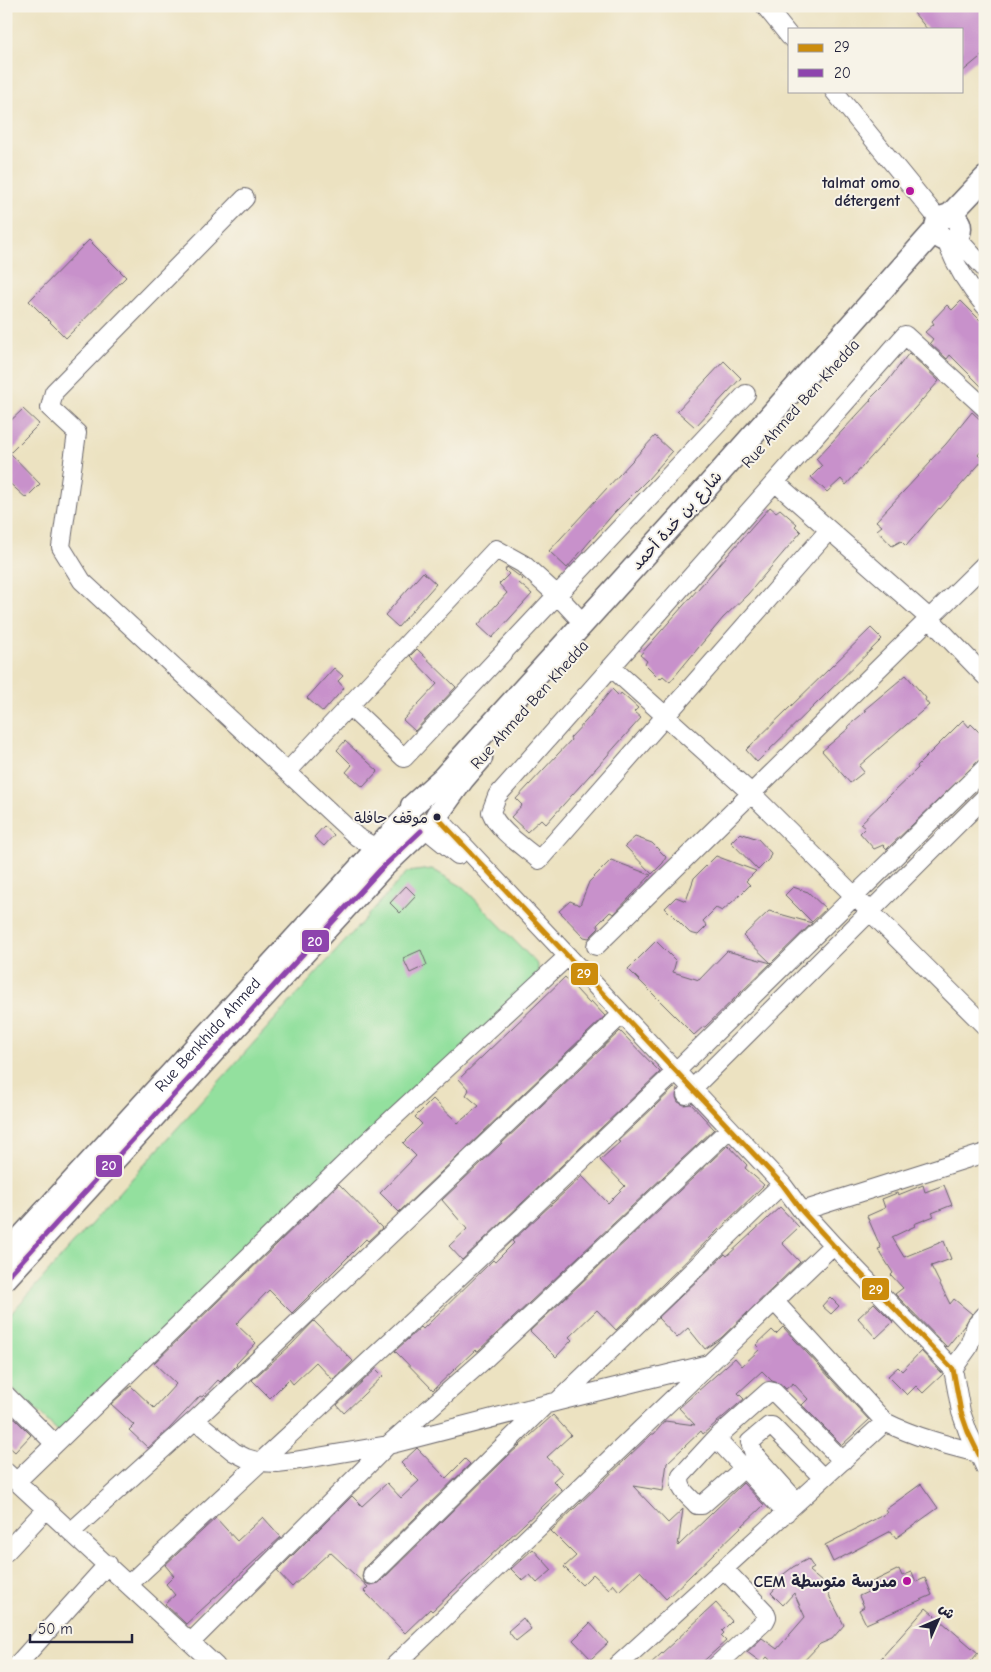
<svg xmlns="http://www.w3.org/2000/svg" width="991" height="1672" font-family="'Comic Neue','Playpen Sans Arabic',sans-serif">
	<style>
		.green { fill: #93e09e; stroke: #5a816c }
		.building { fill: #c891cb }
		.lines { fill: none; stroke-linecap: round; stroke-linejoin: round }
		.minor-casing { stroke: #69656a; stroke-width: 20 }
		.major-casing { stroke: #69656a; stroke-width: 25 }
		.minor { stroke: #fff; stroke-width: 18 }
		.major { stroke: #fff; stroke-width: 22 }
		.bus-1-casing { stroke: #f7f3e8; stroke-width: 9 }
		.bus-2-casing { stroke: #f7f3e8; stroke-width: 9 }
		.bus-1 { stroke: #cc8c0c; stroke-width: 5 }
		.bus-2 { stroke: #8e44ad; stroke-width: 5 }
		.poi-dot { fill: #b5179e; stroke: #f7f3e8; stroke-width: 2 }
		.bus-dot { fill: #22223b; stroke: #f7f3e8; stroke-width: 2 }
		.labels { text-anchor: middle; stroke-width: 4; stroke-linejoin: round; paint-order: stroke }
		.bus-label { font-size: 15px; fill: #22223b; stroke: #f7f3e8; text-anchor: end }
		.poi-label { font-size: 16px; font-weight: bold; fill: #22223b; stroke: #f7f3e8; text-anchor: end }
		.street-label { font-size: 16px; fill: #22223b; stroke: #f7f3e8 }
		.line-badge { stroke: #f7f3e8; stroke-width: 2 }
		.badge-label { font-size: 14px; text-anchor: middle; font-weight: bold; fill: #fff }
	</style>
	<rect width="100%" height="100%" fill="#f7f3e8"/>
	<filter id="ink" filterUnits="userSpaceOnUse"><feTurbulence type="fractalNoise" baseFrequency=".02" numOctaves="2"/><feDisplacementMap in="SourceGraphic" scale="10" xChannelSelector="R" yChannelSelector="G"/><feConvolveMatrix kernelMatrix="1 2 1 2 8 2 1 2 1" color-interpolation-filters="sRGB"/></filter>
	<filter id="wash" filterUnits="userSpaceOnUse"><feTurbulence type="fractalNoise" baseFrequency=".0096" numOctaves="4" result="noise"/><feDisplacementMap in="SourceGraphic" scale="20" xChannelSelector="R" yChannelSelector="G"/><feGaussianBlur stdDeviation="1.12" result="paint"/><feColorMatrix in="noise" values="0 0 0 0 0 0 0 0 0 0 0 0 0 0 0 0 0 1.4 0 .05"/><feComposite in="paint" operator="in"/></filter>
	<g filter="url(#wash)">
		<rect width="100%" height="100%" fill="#ece2c1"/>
		<path class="green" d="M432 869 463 887 538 965V978L59 1432 6 1382V1319L407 872Z"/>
		<g id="blocks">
			<path class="building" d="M922 6H985V53L962 72V29H927L914 13Z
				M89 240 126 277 66 338 29 301Z
				M961 301 985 325V390L950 355 947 359 930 343 933 339 925 332 934 324 932 321 947 305 952 310Z
				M909 353 939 381 846 485 841 479 827 492 811 477 822 466 816 459 871 400 870 399 887 382Z
				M724 361 741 378 695 427 677 411Z
				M23 409 39 424 10 453 40 484 26 498 6 480V425Z
				M972 412 985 424V446L978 455 983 460 940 509 939 508 906 546 901 541 892 546 877 530 882 526 876 521 931 462 930 461 946 444Z
				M655 436 672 452 648 479 614 513 567 568 549 551Z
				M770 507 776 512 780 509 797 524 795 526 801 532 748 594 723 618 670 682 663 676 660 679 645 664 647 661 640 655Z
				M507 567 523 579 519 583 532 594 492 638 478 625 507 593 499 584 509 574 505 570Z
				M423 572 436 584 398 627 385 615Z
				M871 628 882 639 757 762 746 750Z
				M417 649 456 687 415 731 403 720 437 684 410 656Z
				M334 668 343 676 338 681 344 688 323 712 307 698Z
				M906 675 926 698 925 700 929 705 859 766 864 772 850 783 822 751 849 728 848 726 866 711 864 710Z
				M612 689 619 696 621 693 638 708 634 712 641 718 546 824 541 819 527 832 511 817 522 805 516 799 571 740 570 738 586 721Z
				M963 720 969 727 971 724 985 738V755L887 849 883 845 874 849 860 833 865 828 860 824 918 768 917 766Z
				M345 741 378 771 363 787 346 772 352 765 337 750Z
				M324 826 334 835 324 846 314 837Z
				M740 833 758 839 771 853 769 859 758 870 731 842Z
				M635 837 652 843 666 857 663 863 652 874 625 846Z
				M716 856 756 871 746 881 750 885 740 895 722 911 716 908 703 921 707 926 698 935 690 933 665 908 676 897 686 901 694 878Z
				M611 860 651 875 614 914 610 912 597 925 599 928 589 938 584 937 559 911 570 901 580 905 589 882Z
				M406 886 416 896 400 913 390 903Z
				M793 887 808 892 826 909 812 922 785 895Z
				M769 911 812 923 771 963 743 936Z
				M656 941 676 961 673 972 699 980 727 951 771 963 705 1027H703L694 1035 628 969Z
				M421 950 427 965 410 973 403 958Z
				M565 977 589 1003 591 1001 605 1016 399 1212 380 1193 416 1156 403 1143 422 1124 415 1117 433 1099 458 1123 479 1106 466 1095 469 1090 459 1079Z
				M620 1031 660 1072 462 1260 449 1246 467 1229 442 1200Z
				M674 1088 677 1089 676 1097 678 1102 684 1105 691 1104 714 1129 478 1351 475 1350 433 1390 395 1351 421 1327 423 1329 493 1260 495 1262 514 1243 512 1241 582 1176 608 1203 625 1186 600 1160 620 1142 618 1141Z
				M728 1145 747 1165 745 1168 764 1185 616 1330 597 1310 569 1337 572 1340 556 1357 530 1331Z
				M339 1184 382 1228 368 1241 366 1239 292 1313 269 1290 236 1324 256 1343 236 1364 237 1365 220 1382 218 1380 202 1397 200 1396 169 1429 148 1448 129 1430 134 1425 111 1404 131 1386 154 1408 176 1384 154 1363Z
				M923 1185 925 1192 944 1185 952 1205 932 1213 934 1216 914 1224 915 1226 892 1237 904 1257 944 1241 951 1259 931 1266 950 1304 954 1299 972 1314 964 1326 947 1347 895 1294 903 1288 891 1275 893 1273 878 1249 881 1248 867 1216 885 1208 882 1199 897 1193 898 1195Z
				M780 1207 799 1227 782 1243 800 1262 721 1338 705 1349 688 1328 677 1338 658 1318 725 1254 727 1256Z
				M830 1297 839 1306 831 1314 822 1306Z
				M874 1303 893 1322 876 1338 858 1318Z
				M314 1321 353 1361 333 1380 316 1362 293 1384 289 1379 270 1398 252 1380 291 1345Z
				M783 1327 869 1420 842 1445 802 1405 808 1399 793 1383 786 1389 781 1384 772 1381 762 1371 738 1393 744 1399 703 1434 701 1431 667 1463 663 1491 633 1486 668 1523 683 1509 678 1546 743 1483 764 1505 666 1599 640 1571 619 1591 613 1584 609 1589 593 1574 582 1585 564 1567 576 1556 551 1531 652 1434H654L665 1421 695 1425 679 1408 735 1358 742 1366 760 1349 756 1345 772 1330 776 1334Z
				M921 1351 943 1374 923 1393 916 1386 907 1395 888 1376 898 1367 902 1371Z
				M376 1369 383 1376 344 1413 337 1405Z
				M6 1410 31 1435 15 1452 6 1444Z
				M553 1415 571 1435 547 1457 562 1473 553 1481 561 1489 432 1611 430 1609 405 1633 364 1591 368 1587 330 1552 292 1587 277 1571 352 1496 362 1506 387 1483 401 1498 419 1481 401 1463 416 1449 417 1448 446 1478 465 1459 470 1464 364 1568 362 1577 365 1583 370 1585 379 1583 508 1456Z
				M921 1484 938 1508 896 1538 891 1531 833 1562 825 1545 887 1513 885 1510Z
				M263 1517 281 1537 186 1624 165 1604 175 1595 166 1584 174 1576 165 1565 216 1518 237 1541Z
				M533 1549 552 1570 537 1583 530 1575 523 1581 511 1569Z
				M808 1559 814 1568 809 1571 822 1582 844 1625 832 1639 820 1644 799 1666H777L767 1657 762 1663 747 1652 762 1638 777 1649 805 1617 794 1593 783 1605 771 1593 783 1580 780 1577 793 1567Z
				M899 1569 902 1576 912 1572 916 1582 925 1578 932 1595 866 1624 859 1610 864 1607 859 1596 870 1591 866 1585Z
				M716 1603 732 1621 722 1631 724 1633 721 1636 726 1641 698 1666H693L689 1661 684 1666H648Z
				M926 1608 978 1653 967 1666H874Z
				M523 1618 531 1629 516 1641 508 1631Z
				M590 1623 608 1643 591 1659 573 1640Z"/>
		</g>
	</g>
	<g filter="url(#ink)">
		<use href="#blocks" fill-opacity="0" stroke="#69656a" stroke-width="1"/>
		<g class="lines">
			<g class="minor-casing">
				<path id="minor" d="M765 6 790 37
					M834 91 939 220
					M245 198 54 392 50 408 77 433 61 547 82 581 357 837 378 849
					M956 237 985 269
					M946 240C955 266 968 286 985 306
					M775 482 929 618 985 676
					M829 530 539 860C523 846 499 832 491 812L497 796 905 335 985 408
					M611 667 751 793 985 1026
					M349 706 404 758 746 394
					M287 772 496 549 523 564 558 596 583 623
					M437 817 782 1184 802 1211 833 1245 953 1369 961 1412 968 1432 985 1467
					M427 830 458 855
					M596 946 985 564
					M686 1095 985 797
					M802 1211 985 1153
					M775 1302 885 1422C915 1437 946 1445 978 1453
					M953 1369 968 1348 976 1325 985 1315
					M6 1395 54 1443
					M559 1400 782 1184
					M195 1420 234 1452 246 1458 260 1462 277 1463 294 1461 388 1445 559 1401 709 1364
					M716 1438 681 1476C677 1489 689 1496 697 1505H702L744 1468
					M6 1472 216 1666
					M17 1481 366 1143 568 956
					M797 1502 754 1454 750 1442 769 1426H772L823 1478
					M786 1513 716 1438 769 1391 774 1392 843 1461
					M72 1531 195 1420 615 1021
					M6 1552 47 1508
					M372 1575 545 1405
					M129 1584 439 1296 669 1078 985 768
					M191 1642 388 1445 485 1359 724 1134
					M16 1666 108 1564
					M394 1666 833 1245
					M617 1666 885 1422
					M716 1666 765 1621 767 1617 765 1612 724 1569"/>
			</g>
			<g class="major-casing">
				<g id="major">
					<path d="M949 216 985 178"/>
					<circle cx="948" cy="228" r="12"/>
					<path d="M412 806 443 778 707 487 936 229"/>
					<path d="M437 815 463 779 481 758"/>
					<path id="s1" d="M6 1254 408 815"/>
					<path d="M6 1278 381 869 421 831"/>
				</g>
			</g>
			<use href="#minor" class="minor"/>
			<use href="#major" class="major"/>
			<g class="bus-1-casing">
				<path id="bus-1" d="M437 817 782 1184 802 1211 833 1245 953 1369 961 1412 968 1432 985 1467"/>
			</g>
			<g class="bus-2-casing">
				<path id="bus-2" d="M6 1278 381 869 421 831"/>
			</g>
			<use href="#bus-1" class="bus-1"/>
			<use href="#bus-2" class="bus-2"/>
		</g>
	</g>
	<g class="poi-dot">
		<circle cx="910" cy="191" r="5"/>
		<circle cx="907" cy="1581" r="5"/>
	</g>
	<circle class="bus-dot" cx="437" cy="817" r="4.5"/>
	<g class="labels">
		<g class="bus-label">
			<text x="428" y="823">موقف حافلة</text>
		</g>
		<g class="poi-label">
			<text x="900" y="188">talmat omo<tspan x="900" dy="18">détergent</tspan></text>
			<text x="897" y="1587">CEM مدرسة متوسطة</text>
		</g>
		<g class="street-label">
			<text transform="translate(800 403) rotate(-48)" y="6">Rue Ahmed Ben Khedda</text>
			<text transform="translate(676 520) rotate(-48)" y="6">شارع بن خدة أحمد</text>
			<text transform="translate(529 704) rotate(-48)" y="6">Rue Ahmed Ben Khedda</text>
			<text dy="6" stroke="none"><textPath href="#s1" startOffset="298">Rue Benkhida Ahmed</textPath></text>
		</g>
	</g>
	<g class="line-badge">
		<rect x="301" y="929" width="29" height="24" rx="5" fill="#8e44ad"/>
		<rect x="570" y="962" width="29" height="24" rx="5" fill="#cc8c0c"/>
		<rect x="95" y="1154" width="28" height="24" rx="5" fill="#8e44ad"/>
		<rect x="861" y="1277" width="29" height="24" rx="5" fill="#cc8c0c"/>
	</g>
	<g class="badge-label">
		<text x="315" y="946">20</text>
		<text x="584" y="978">29</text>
		<text x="109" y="1170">20</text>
		<text x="876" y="1294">29</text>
	</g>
	<rect width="991" height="1672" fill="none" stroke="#f7f3e8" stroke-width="25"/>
	<rect x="788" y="28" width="175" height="65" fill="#f7f3e8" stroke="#a29fa3"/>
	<rect x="798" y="44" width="25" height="8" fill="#cc8c0c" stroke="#a29fa3"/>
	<text x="834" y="52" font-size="15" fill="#22223b">29</text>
	<rect x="798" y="69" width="25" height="8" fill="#8e44ad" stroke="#a29fa3"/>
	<text x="834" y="78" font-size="15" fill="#22223b">20</text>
	<g transform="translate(938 1620) rotate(45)" stroke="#f7f3e8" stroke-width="4" paint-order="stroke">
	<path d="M0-4L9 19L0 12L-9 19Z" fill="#22223b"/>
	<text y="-8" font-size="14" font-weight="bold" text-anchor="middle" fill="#22223b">ش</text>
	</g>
	<path d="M30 1634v8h102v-8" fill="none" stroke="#22223b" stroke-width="2.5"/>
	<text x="38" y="1634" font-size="15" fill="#22223b" stroke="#f7f3e8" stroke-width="4" paint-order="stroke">50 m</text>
</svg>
